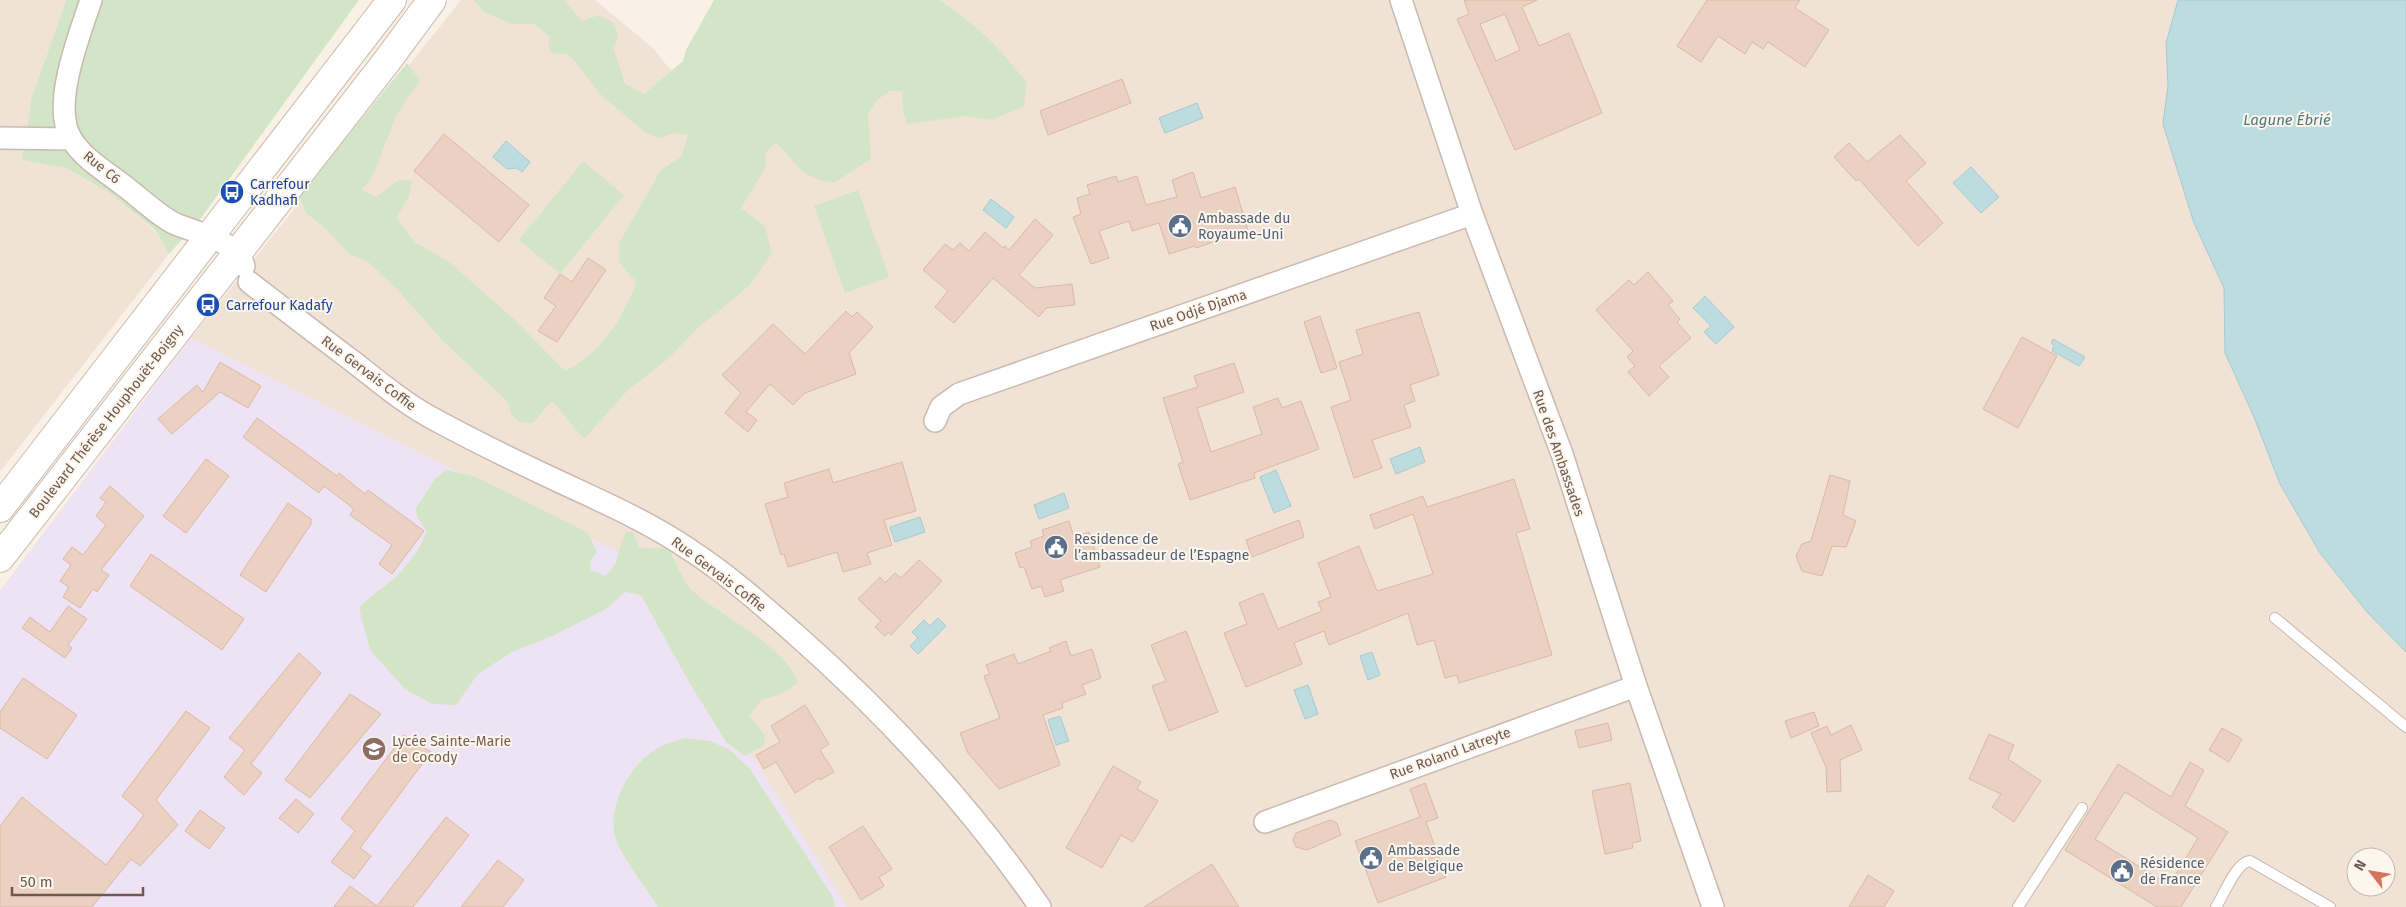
<svg xmlns="http://www.w3.org/2000/svg" width="2406" height="907" font-family="'Fira Sans',sans-serif">
	<style>
		.residential { fill: #f0e3d6; fill-rule: evenodd }
		.education { fill: #eee3f5 }
		.green { fill: #d3e5c7 }
		.water { fill: #bddce0; stroke: #a5cad0 }
		.building { fill: #ebd1c1; stroke: #dbb8a4; fill-rule: evenodd }
		.lines { fill: none; stroke-linecap: round; stroke-linejoin: round }
		.service-casing { stroke: #c9b9ae; stroke-width: 12 }
		.minor-casing { stroke: #c9b9ae; stroke-width: 24 }
		.secondary-casing { stroke: #cdbbaf; stroke-width: 30 }
		.service { stroke: #fff; stroke-width: 10 }
		.minor { stroke: #fff; stroke-width: 21 }
		.secondary { stroke: #fff; stroke-width: 28 }
		.labels { text-anchor: middle; stroke-width: 4; stroke-linejoin: round; paint-order: stroke }
		.street-label { font-size: 14px; fill: #6f594e; stroke: #fcf6ec }
		.transit-label { font-size: 14px; fill: #164399; stroke: #fcf6ec; text-anchor: start }
		.service-label { font-size: 14px; fill: #4e5e75; stroke: #fcf6ec; text-anchor: start }
		.education-label { font-size: 14px; fill: #785e54; stroke: #fcf6ec; text-anchor: start }
		.water-label { font-size: 15px; font-style: italic; fill: #4c7880; stroke: #fcf6ec }
	</style>
	<rect width="100%" height="100%" fill="#f9f1e6"/>
	<path class="residential" d="M0 0H66L31 100 22 160 66 168 108 192 155 231 169 254 0 472Z
		M461 0H595L654 49 746 166 874 0H2178L2166 43 2168 85 2163 124 2194 223 2224 288 2225 353 2254 417 2367 612 2406 652V907H0V591L191 338ZM2356 857H2386V887H2356Z"/>
	<path class="education" d="M191 338 627 557 847 907H0V591Z"/>
	<path class="green" d="M66 0H359L201 218 169 254 155 230 108 192 66 168 22 160 31 100Z
		M474 0H564L582 21 599 15 614 23 618 34 614 50 625 84 644 94 683 61 686 50 714 0H939C976 24 1000 48 1027 83L1024 106 991 120 966 116 907 124 903 111 902 91H890L877 100 868 114 871 159 834 183C823 181 809 178 800 169 791 160 786 150 775 143L765 154 766 167 741 208 765 226 772 253 750 285 698 328 669 358 627 391 584 439 552 401 533 423 519 422 511 414 508 402 444 342 395 287 367 261 349 254 325 228 307 214 298 197 407 63 420 80 397 114 373 175 362 190 376 197 399 180 412 181 409 197 396 218 415 242 449 262 514 319 565 371C600 355 624 317 636 282L619 262V243L661 170 681 157 688 135 675 133 659 138 647 134 600 94 573 59 566 54 551 53 548 44 550 37 534 24H511L484 12Z
		M583 161 624 195 560 274 519 240Z
		M858 190 889 277 845 293 814 206Z
		M446 470 476 477 587 532 597 551 590 562 591 570 605 576C623 560 615 551 626 532H633L639 548 669 549C676 564 684 584 697 595 723 616 790 651 798 683L779 695 762 699 749 716 765 735 764 745 745 756 726 742 689 682 641 595 625 592 606 609 552 636 512 652 478 674 456 705 432 704 405 689 370 650 359 608C370 595 383 588 396 577 409 564 421 547 427 531L417 517 416 508 435 479Z
		M685 738 710 741 730 750 750 769 833 897 835 907H658C647 889 624 860 617 842 604 809 630 762 660 747 667 743 677 741 685 738Z"/>
	<path class="water" d="M2178 0H2406V652L2367 612 2320 553 2280 484 2254 417 2225 353 2224 288 2194 223 2163 124 2168 85 2166 43Z
		M1197 103 1203 118 1165 133 1159 118Z
		M506 141 530 162 522 172 517 168 507 169 493 157Z
		M1971 167 1999 197 1981 213 1953 183Z
		M991 199 1014 217 1006 228 983 210Z
		M1705 296 1734 327 1716 344 1704 332 1711 326 1693 308Z
		M2053 339 2085 357 2079 366 2052 351 2054 346 2051 343Z
		M1420 447 1425 462 1396 474 1390 459Z
		M1276 470 1291 506 1274 513 1260 477Z
		M1064 493 1069 508 1039 519 1034 505Z
		M920 517 925 532 895 542 890 527Z
		M938 618 946 626 918 654 910 646 918 638 912 632 924 620 930 626Z
		M1372 652 1380 675 1368 680 1360 656Z
		M1308 685 1318 714 1305 719 1294 690Z
		M1060 716 1069 741 1056 745 1048 720Z"/>
	<path class="building" d="M1464 0H1537L1522 7 1539 46 1569 33 1602 113 1515 150 1457 19 1469 14ZM1505 14 1520 50 1496 61 1480 24Z
		M1707 0H1800L1795 8 1829 30 1805 67 1768 42 1763 49 1752 42 1745 54 1718 36 1701 62 1677 46Z
		M1122 79 1131 103 1048 135 1040 111Z
		M444 134 529 205 499 242 414 171Z
		M1900 135 1926 163 1906 181 1943 223 1918 246 1859 179 1856 181 1834 157 1849 143 1867 162Z
		M1193 172 1201 198 1235 187 1248 230 1196 248 1195 246 1169 254 1159 223 1132 231 1129 221 1099 231 1109 258 1091 264 1073 217 1081 214 1077 198 1090 194 1087 185 1116 176 1118 182 1137 176 1146 205 1177 197 1172 180Z
		M1035 219 1053 235 1019 275 1035 288 1072 284 1075 305 1046 308 1039 317 993 278 954 323 935 307 948 291 923 270 945 244 953 250 960 243 969 251 985 232 1003 248 1005 246 1009 250Z
		M588 258 606 270 557 342 538 331 556 306 544 298 560 274 572 282Z
		M1648 272 1673 301 1668 305 1680 319 1677 322 1691 338 1659 366 1669 377 1649 396 1628 372 1635 366 1627 357 1633 351 1596 310 1629 280 1634 285Z
		M846 311 852 317 857 312 873 327 849 353 856 374 805 393 793 405 770 384 746 412 757 420 748 432 725 413 741 393 722 375 773 324 805 354Z
		M1419 312 1439 375 1410 385 1415 401 1404 405 1411 427 1372 440 1382 468 1354 478 1331 407 1351 400 1339 362 1363 354 1356 330Z
		M1320 316 1337 368 1321 373 1304 322Z
		M2022 337 2057 356 2018 428 1983 409Z
		M220 362 261 386 248 408 220 392 172 434 158 419 197 385 203 392Z
		M1234 363 1244 392 1197 408 1211 452 1262 434 1253 407 1278 398 1282 408 1301 401 1319 449 1254 473 1255 478 1190 500 1178 464 1183 462 1163 398 1198 387 1194 376Z
		M257 418 337 476 339 473 365 494 368 490 424 531 392 574 379 564 392 545 350 515 354 509 324 486 319 493 243 437Z
		M206 459 229 476 186 533 163 516Z
		M902 462 916 511 884 520 892 545 867 553 871 564 843 572 837 552 788 567 784 554 781 555 765 504 788 497 784 483 829 469 833 483Z
		M1830 475 1850 481 1843 515 1856 521 1846 547 1832 546 1822 576 1802 571 1796 556 1802 544 1811 541Z
		M1514 479 1530 529 1516 533 1552 655 1459 683 1457 675 1445 678 1434 640 1417 645 1408 613 1329 645 1324 631 1294 643 1302 664 1246 687 1224 633 1247 624 1239 603 1263 593 1278 629 1322 611 1318 602 1331 597 1318 563 1359 546 1377 591 1433 574 1413 514 1375 529 1370 515 1423 496 1427 507Z
		M110 486 144 516 101 570 109 575 97 592 93 589 80 608 63 597 69 587 60 581 71 565 63 559 72 547 83 555 106 525 96 516 106 502 100 498Z
		M288 503 311 519V524L266 592 240 575Z
		M1299 520 1304 537 1252 557 1246 540Z
		M1069 521 1074 537 1089 532 1100 567 1060 580 1064 591 1045 597 1041 586 1032 589 1024 567 1020 568 1015 553 1032 547 1030 541 1044 536 1042 530Z
		M151 554 244 619 222 650 130 586Z
		M919 560 942 581 891 635 888 632 885 636 875 627 881 621 858 599 880 577 885 583 895 573 901 578Z
		M68 606 87 619 68 645 72 648 65 658 22 628 30 617 50 632Z
		M1186 631 1218 712 1169 731 1152 686 1166 681 1151 645Z
		M1066 641 1071 656 1092 649 1101 678 1082 685 1086 694 1062 703 1063 708 1043 715 1060 765 999 789 968 753 960 733 1000 718 984 676 990 674 986 665 1014 654 1018 664 1051 651 1049 648Z
		M299 653 321 673 251 764 262 773 244 795 224 777 245 750 229 738Z
		M23 678 77 715 47 759 0 728V712Z
		M350 694 381 714 310 798 285 780Z
		M805 705 829 744 820 750 834 772 820 780 819 778 795 793 776 762 764 769 756 755 780 742 771 726Z
		M186 711 210 728 156 800 178 825 140 866 131 859 92 907H0V826L22 797 106 865 144 815 122 796Z
		M1814 712 1819 726 1791 738 1785 721Z
		M1608 723 1612 740 1579 748 1575 731Z
		M1851 725 1862 750 1840 760 1841 791 1827 792 1826 767 1811 733 1827 726 1831 735Z
		M2222 728 2242 739 2229 762 2209 750Z
		M1989 734 2014 745 2008 759 2041 781 2014 822 1992 807 2001 794 1969 779Z
		M404 735 431 752 360 848 371 856 354 879 331 862 355 831 341 819Z
		M2190 762 2204 770 2185 806 2228 832 2181 907H2157L2065 850 2118 764 2171 797ZM2125 792 2198 838 2169 885 2095 839Z
		M1113 766 1141 782 1137 789 1158 801 1133 842 1121 835 1102 868 1066 848Z
		M1425 783 1438 818 1426 822 1446 877 1378 903 1355 841 1420 817 1410 789Z
		M1630 783 1641 841 1632 843 1633 848 1605 854 1592 791Z
		M296 799 314 814 298 833 279 818Z
		M200 810 225 828 209 849 185 831Z
		M446 817 469 835 413 907H334L350 886 377 906Z
		M1330 820 1337 823 1341 835 1307 850 1296 847 1293 840 1296 833Z
		M863 826 892 869 879 877 884 886 861 900 829 847Z
		M498 860 524 880 503 907H461Z
		M1212 864 1239 907H1144Z
		M1868 875 1894 891 1884 907H1849Z"/>
	<g class="lines">
		<g class="service-casing">
			<path id="service" d="M2275 618 2406 727
				M2018 907 2082 808
				M2216 907C2224 895 2236 862 2250 861L2330 907"/>
		</g>
		<g class="minor-casing">
			<path id="minor" d="M91 0C80 34 50 107 72 140 84 159 105 171 123 185 137 195 163 220 178 225 198 233 237 241 244 266
				M1401 0 1472 214 1562 454 1636 686 1713 907
				M0 138 71 139
				M249 282C284 309 319 336 355 363 379 382 403 402 430 417 472 440 515 461 558 481 603 502 649 522 690 550 727 574 761 604 794 633 887 715 970 805 1040 907
				M935 421 941 407 959 394 1472 214
				M1265 822 1636 686"/>
		</g>
		<g class="secondary-casing">
			<path id="secondary" d="M0 508 392 0
				M0 558 387 61 432 0"/>
		</g>
		<use href="#service" class="service"/>
		<use href="#minor" class="minor"/>
		<use href="#secondary" class="secondary"/>
	</g>
	<defs>
		<g id="bus-disc" transform="scale(1.25)"><circle r="9.5" fill="#1a4fb4" stroke="#fcf6ec"/><path d="M-5-6H5V4H4V6H2V4H-2V6H-4V4H-5ZM-3.5-4V0h7V-4ZM-3.5 1.2v1.5H-2V1.2ZM2 1.2v1.5H3.5V1.2Z" fill="#fff"/></g>
		<g id="civic-disc" transform="scale(1.25)"><circle r="9.5" fill="#5c6f8a" stroke="#fcf6ec"/><path d="M-.6-6.5H3V-4.5H.6V-3L4-1V1h2V6H-6V1h2V-1L-.6-3ZM-1.2 2.5V6h2.4V2.5Z" fill="#fff"/></g>
		<g id="school-disc" transform="scale(1.25)"><circle r="9.5" fill="#8d6e63" stroke="#fcf6ec"/><path d="M0-5L7-2L0 1L-7-2ZM-4 1L0 2.5L4 1V4Q0 6-4 4Z" fill="#fff"/></g>
	</defs>
	<g fill-rule="evenodd">
		<use href="#bus-disc" x="232" y="192"/>
		<use href="#civic-disc" x="1180" y="226"/>
		<use href="#bus-disc" x="208" y="305"/>
		<use href="#civic-disc" x="1056" y="547"/>
		<use href="#school-disc" x="374" y="749"/>
		<use href="#civic-disc" x="1371" y="858"/>
		<use href="#civic-disc" x="2122" y="871"/>
	</g>
	<g class="labels">
		<g class="street-label">
			<text transform="translate(102 167) rotate(39)" y="5">Rue C6</text>
			<text transform="translate(1198 310) rotate(-19)" y="5">Rue Odjé Djama</text>
			<text transform="translate(369 373) rotate(37)" y="5">Rue Gervais Coffie</text>
			<text transform="translate(106 421) rotate(-52)" y="5">Boulevard Thérèse Houphouët-Boigny</text>
			<text transform="translate(1559 453) rotate(71)" y="5">Rue des Ambassades</text>
			<text transform="translate(719 574) rotate(37)" y="5">Rue Gervais Coffie</text>
			<text transform="translate(1450 753) rotate(-20)" y="5">Rue Roland Latreyte</text>
		</g>
		<g class="transit-label">
			<text x="250" y="189">Carrefour<tspan x="250" dy="16">Kadhafi</tspan></text>
			<text x="226" y="310">Carrefour Kadafy</text>
		</g>
		<g class="service-label">
			<text x="1198" y="223">Ambassade du<tspan x="1198" dy="16">Royaume-Uni</tspan></text>
			<text x="1074" y="544">Residence de<tspan x="1074" dy="16">l’ambassadeur de l’Espagne</tspan></text>
			<text x="1388" y="855">Ambassade<tspan x="1388" dy="16">de Belgique</tspan></text>
			<text x="2140" y="868">Résidence<tspan x="2140" dy="16">de France</tspan></text>
		</g>
		<g class="education-label">
			<text x="392" y="746">Lycée Sainte-Marie<tspan x="392" dy="16">de Cocody</tspan></text>
		</g>
		<g class="water-label">
			<text x="2287" y="125">Lagune Ébrié</text>
		</g>
	</g>
	<g transform="translate(2371 872) rotate(301)"><circle r="24" fill="#fcf6ec" stroke="#c4b7ad"/>
	<path d="M0-4L9 19L0 12L-9 19Z" fill="#d3745c"/>
	<text y="-8" font-size="14" font-weight="bold" text-anchor="middle" fill="#6f594e">N</text>
	</g>
	<path d="M12 887v8h131v-8" fill="none" stroke="#6f594e" stroke-width="2.5"/>
	<text x="20" y="887" font-size="15" fill="#6f594e" stroke="#fcf6ec" stroke-width="4" paint-order="stroke">50 m</text>
</svg>
